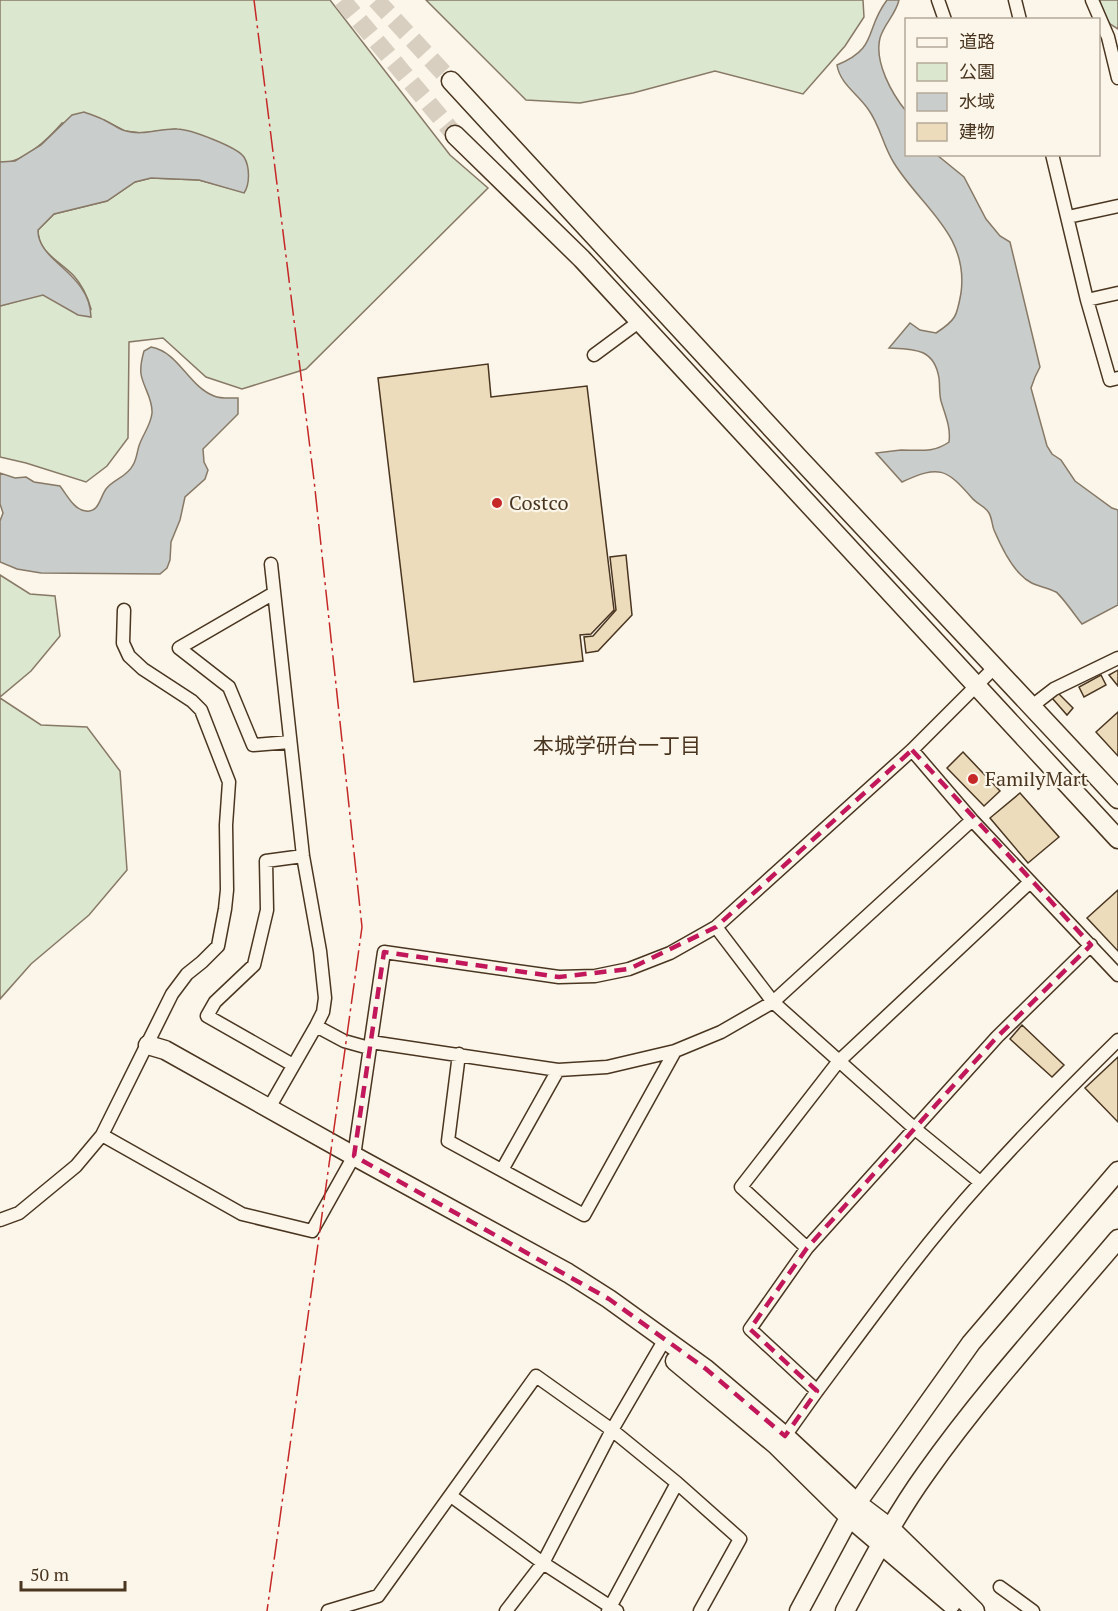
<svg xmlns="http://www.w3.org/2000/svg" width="1118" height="1611" font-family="'PT Serif','Noto Sans JP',serif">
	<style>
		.green { fill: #dce7d0; stroke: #887966; stroke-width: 1.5 }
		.water { fill: #c9cecd; stroke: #887966; stroke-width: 1.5 }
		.building { fill: #ecdcbc; stroke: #4a3520; stroke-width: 1.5 }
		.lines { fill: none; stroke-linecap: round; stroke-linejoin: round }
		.secondary-tunnel { stroke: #d8cfc1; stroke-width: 18; stroke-dasharray: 18 9; stroke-linecap: butt }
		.street-casing { stroke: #4a3520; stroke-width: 15 }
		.secondary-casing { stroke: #4a3520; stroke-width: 21 }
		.street { stroke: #fbf6e9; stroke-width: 12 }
		.secondary { stroke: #fbf6e9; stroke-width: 18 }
		.power { stroke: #c62828; stroke-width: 1.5; stroke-dasharray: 21 4.5 3 4.5; stroke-linecap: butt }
		.marked { fill: none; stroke: #c2185b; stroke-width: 4.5; stroke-dasharray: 12 8; stroke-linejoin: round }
		.poi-dot { fill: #c62828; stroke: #fbf6e9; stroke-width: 2 }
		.labels { text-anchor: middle; stroke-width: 4.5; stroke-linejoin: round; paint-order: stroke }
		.poi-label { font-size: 20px; fill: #4a3520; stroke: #fbf6e9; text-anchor: start }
		.neighbourhood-label { font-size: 21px; fill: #4a3520; stroke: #fbf6e9 }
	</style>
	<rect width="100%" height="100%" fill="#fbf6e9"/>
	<path class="green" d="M0 0H330L450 155 488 188 306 369 242 389 206 377 163 338 129 342 128 438 107 466 86 482 26 463 0 457V306L43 294 56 301 91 309C88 298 82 285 74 276 60 261 38 253 38 230L54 214 107 201 135 182 151 178 199 180 244 192 176 129 142 133 125 131 104 120 62 123C49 138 21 166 0 162Z
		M426 0H863L864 17 845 46 803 94 715 71 633 93 580 103 526 100Z
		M1093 0H1118V29L1110 24Z
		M0 575 30 594 55 596 60 636 31 671 0 697Z
		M0 698 41 725 87 727 120 771 127 870 89 915 31 964 0 999Z"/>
	<path class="water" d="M887 0H899C896 14 884 24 880 38 874 62 892 94 906 111V154L937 155 964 177 986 219 1000 236 1010 242 1040 367 1035 377 1031 388 1047 446 1052 454 1061 460 1075 481 1112 508 1118 510V605L1082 624C1077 618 1061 595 1056 592 1042 585 1032 587 1020 574 1009 563 1000 544 994 530 992 525 992 518 989 513 985 506 977 504 972 498 946 468 939 465 902 482L876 453C884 452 893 451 901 450 919 450 934 453 949 442 951 427 945 415 941 401 939 393 940 385 939 378 934 348 914 349 889 348L910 323 920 330 936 333C956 320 957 316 961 293 969 234 921 207 894 163 883 146 880 125 868 109 858 94 840 84 837 65 879 48 864 30 887 0Z
		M84 112C92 115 99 117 106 121 113 124 119 130 126 131 144 136 160 128 177 129 190 129 237 147 244 157 250 167 250 184 244 193L199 180 151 178 135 182 107 201 54 214 38 230C37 262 90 272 91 317L78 315 43 295 0 306V162L15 161 41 145 72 115Z
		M151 347C179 352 188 386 214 396 221 399 230 398 238 398V414L203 449 204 462 208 470 205 479 185 497 180 520 171 542 170 560 167 568 160 574 41 573 17 569 0 562V521L3 513 0 504V473L15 478 26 477 34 482 60 486C67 495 74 510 86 511 99 513 100 497 106 489 114 479 127 477 133 465 137 459 137 450 140 443 144 433 151 424 152 413 153 399 143 387 141 374 140 366 142 358 144 351Z"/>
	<path class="building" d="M488 364 491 397 587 386 614 610 591 634 580 635 583 661 414 682 378 378Z
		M626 555 632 615 598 651 586 653 584 637 593 636 616 610 610 557Z
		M1118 670V686L1109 675Z
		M1101 675 1106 685 1084 697 1079 687Z
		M1057 692 1073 708 1067 715 1052 698Z
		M1118 712V756L1096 732Z
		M963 752 1000 791 984 806 947 768Z
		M1020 793 1059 837 1028 863 990 818Z
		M1118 890V951L1087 918Z
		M1022 1025 1064 1065 1052 1077 1010 1039Z
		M1118 1057V1122L1085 1088Z"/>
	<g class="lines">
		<path class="secondary-tunnel" d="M342 0 455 135
			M376 0 451 81"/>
		<g class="street-casing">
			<path id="street" d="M938 0 945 20
				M1015 0 1020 20
				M1092 0 1108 37 1118 78
				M1052 154 1087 300 1110 380 1118 378
				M1068 217 1118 206
				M1087 300 1118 293
				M594 355 640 321
				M274 593 179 648 229 687 253 745 290 742
				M1032 706 1054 689 1118 658
				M912 750 972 820 1118 975
				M716 927 773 1002 914 1128 980 1182
				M1091 945 997 1037 807 1248 750 1329 817 1391C870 1320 922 1247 981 1182 1025 1133 1071 1086 1118 1040
				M316 1026 344 1041 369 1048
				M371 1042 558 1070 607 1067 675 1051 721 1032 773 1002 972 820
				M459 1054 448 1141 584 1215 675 1051
				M293 1065 207 1016 215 1002 254 965 267 910 266 861 303 856
				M269 1108 316 1026 323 1012 325 998 320 951 303 856 271 564
				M102 1135 242 1214 312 1231 354 1156 384 952 559 977 595 976 629 969 670 953 716 927 912 750 995 667
				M502 1170 558 1070
				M0 1220 19 1213 76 1166 102 1135 172 994 187 974 202 962 218 946 225 909 227 890 226 825 229 782 201 710 192 701 143 669 129 656 123 643 124 610
				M807 1248 741 1187 838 1062 1030 882
				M785 1436 817 1391
				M451 1496 543 1563 617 1611
				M1000 1587 1033 1611
				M328 1611 378 1596 536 1376 612 1430 677 1483 740 1539 700 1611
				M506 1611 543 1563 612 1430 665 1339
				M608 1611 677 1483"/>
		</g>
		<g class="secondary-casing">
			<path id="secondary" d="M451 81 799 458 1118 799
				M455 135 582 259 1118 839
				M148 1045 165 1050 354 1156 568 1273 609 1299 706 1369 785 1436 857 1503 890 1528 975 1611
				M675 1361 776 1445 850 1518 951 1604
				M799 1611 857 1503 971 1343 1118 1171
				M845 1611C870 1564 895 1516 926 1473 984 1391 1053 1316 1118 1239"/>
		</g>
		<use href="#street" class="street"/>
		<use href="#secondary" class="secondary"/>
		<path class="power" d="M254 0 314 480 362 927 267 1611"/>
	</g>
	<path class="marked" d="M912 750 1091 945 997 1037 807 1248 750 1329 817 1391 785 1436 706 1369 609 1299 354 1156 384 952 559 977 629 969 716 927Z"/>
	<g class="poi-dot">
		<circle cx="497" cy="503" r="6"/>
		<circle cx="973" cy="779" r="6"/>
	</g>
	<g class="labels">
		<g class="poi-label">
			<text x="509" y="510">Costco</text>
			<text x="985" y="786">FamilyMart</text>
		</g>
		<g class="neighbourhood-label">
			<text x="617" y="753">本城学研台一丁目</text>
		</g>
	</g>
	<rect x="905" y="18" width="195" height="138" fill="#fbf6e9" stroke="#b4a999" stroke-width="1.5"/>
	<rect x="917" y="38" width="30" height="9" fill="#fbf6e9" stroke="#b4a999" stroke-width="1.5"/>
	<text x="959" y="48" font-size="18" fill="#4a3520">道路</text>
	<rect x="917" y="63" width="30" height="18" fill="#dce7d0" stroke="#b4a999" stroke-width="1.5"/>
	<text x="959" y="78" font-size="18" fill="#4a3520">公園</text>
	<rect x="917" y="93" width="30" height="18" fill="#c9cecd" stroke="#b4a999" stroke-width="1.5"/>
	<text x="959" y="108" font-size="18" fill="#4a3520">水域</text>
	<rect x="917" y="123" width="30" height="18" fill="#ecdcbc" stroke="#b4a999" stroke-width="1.5"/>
	<text x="959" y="138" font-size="18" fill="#4a3520">建物</text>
	<path d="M21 1581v9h104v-9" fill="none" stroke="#4a3520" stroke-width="3"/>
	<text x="30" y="1581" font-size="18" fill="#4a3520" stroke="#fbf6e9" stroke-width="4.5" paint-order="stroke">50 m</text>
</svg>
